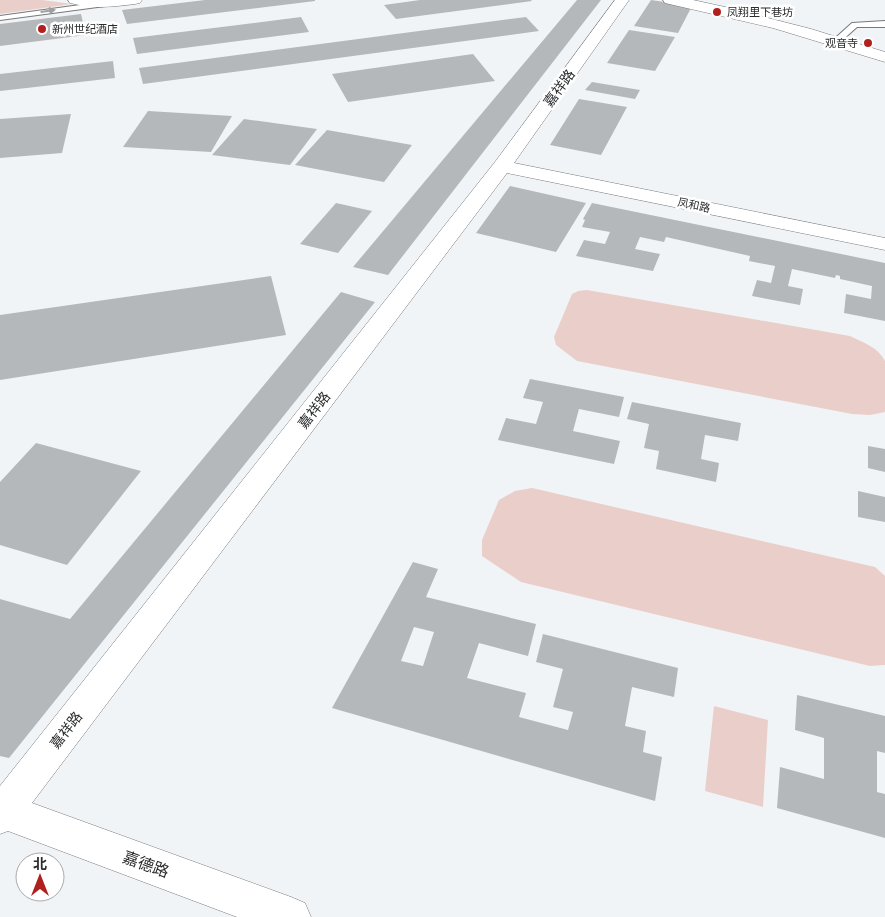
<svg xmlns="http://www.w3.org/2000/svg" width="885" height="917" font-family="'Titillium Web','Noto Sans SC',sans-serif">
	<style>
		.green { fill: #eaceca }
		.building { fill: #b5b8ba; fill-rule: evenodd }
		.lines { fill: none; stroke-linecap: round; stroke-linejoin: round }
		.service-casing { stroke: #76797b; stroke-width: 2 }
		.minor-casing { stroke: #76797b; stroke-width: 1 }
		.secondary-casing { stroke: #76797b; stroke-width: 1 }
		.service { fill: #fff; fill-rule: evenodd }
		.minor { fill: #fff; fill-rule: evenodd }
		.secondary { fill: #fff; fill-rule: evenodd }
		.oneway { fill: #9fa0a0 }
		.poi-dot { fill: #b0201e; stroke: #fff; stroke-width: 2 }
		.labels { text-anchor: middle; stroke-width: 5; stroke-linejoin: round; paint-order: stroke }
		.far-poi-label { font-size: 11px; fill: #2a2b2c; stroke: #fff; text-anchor: start }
		.far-street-label { font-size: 11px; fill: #2a2b2c; stroke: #fff }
		.street-label { font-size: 14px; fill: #2a2b2c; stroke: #fff }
		.near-street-label { font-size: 16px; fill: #2a2b2c; stroke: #fff }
	</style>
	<rect width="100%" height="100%" fill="#f1f4f6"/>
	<path class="green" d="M0 0H42L72 4 0 14Z
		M587 290 850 336C864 343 878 347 885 361V412L870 415 852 414 577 361 556 345 554 337 572 294 578 291Z
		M532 488 875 567 885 576V665L870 666 521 582 482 556V540L499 500 515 491Z
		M714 706 768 720 763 807 705 791Z"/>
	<path class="building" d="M205 0H315V1L127 24 122 10Z
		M420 0H531L532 1 396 19 384 5Z
		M577 0H601L388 275 353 267Z
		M651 0 692 6 678 33 634 26Z
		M81 14 86 35 0 46V24Z
		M301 17 309 32 137 54 133 38Z
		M526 17 539 31 143 84 139 68Z
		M629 30 675 37 655 71 607 63Z
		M473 54 495 81 348 102 332 74Z
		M113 61 115 78 0 91V74Z
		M592 82 640 90 635 99 585 90Z
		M579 99 627 107 601 155 550 145Z
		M148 111 232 116 211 152 123 147Z
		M71 114 62 153 0 158V119Z
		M244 119 317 129 290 165 212 155Z
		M327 130 412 145 384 182 295 165Z
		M510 186 586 203 556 252 476 233Z
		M336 203 372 211 338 253 300 244Z
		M592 203 885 263V321L844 313 846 294 871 299 872 286 840 279V276L836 275 835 278 792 269 788 286 803 289 800 305 752 296 757 280 771 283 775 266 749 261 750 256 666 237 664 242 640 237 635 249 660 254 653 271 576 256 584 240 605 244 610 232 582 227 585 220 583 219Z
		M271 276 286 335 0 380V315Z
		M341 292 375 302 9 758 0 756V599L70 619Z
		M530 379 624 397 619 417 579 409 573 431 620 441 614 464 498 440 506 418 536 424 543 402 523 398Z
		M632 402 741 423 738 441 705 435 701 459 719 463 716 482 656 469 659 451 644 448 649 424 627 419Z
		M36 443 141 471 67 565 0 545V482Z
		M868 446 885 449V472L868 468Z
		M858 491 885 497V522L858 517Z
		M413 562 438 569 426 597 536 624 528 656 479 643 467 678 526 693 519 717 568 730 573 712 553 707 563 669 536 662 543 634 678 668 674 697 632 687 625 726 646 731 643 752 662 757 655 801 332 708ZM414 627 434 632 423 666 401 661Z
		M797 695 885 716V753L877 751V792L885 794V838L777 808 780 767 824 779V738L795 730Z"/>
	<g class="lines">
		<g class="service-casing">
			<path id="service" d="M102 2H105V6L0 20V16Z
				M885 21V27H857L839 43 832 41 852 23Z"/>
		</g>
		<g class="minor-casing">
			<path id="minor" d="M615 0H629L514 163 885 238V250L507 173 32 803 291 897 305 903 311 917H237L8 831 0 834V786L495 162Z
				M663 0H693L725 7 811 29 885 52V62L773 28 665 3Z"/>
		</g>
		<g class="secondary-casing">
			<path id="secondary" d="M68 0H142L140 3 135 4C112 7 92 9 70 3Z"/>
		</g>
		<use href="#service" class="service"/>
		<use href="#minor" class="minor"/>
		<use href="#secondary" class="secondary"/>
	</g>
	<defs><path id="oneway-solid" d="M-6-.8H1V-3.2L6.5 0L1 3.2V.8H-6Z" transform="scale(1.25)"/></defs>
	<use class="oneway" href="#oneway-solid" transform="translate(48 11) rotate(-8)"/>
	<g class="poi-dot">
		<circle cx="717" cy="12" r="5"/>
		<circle cx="42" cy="29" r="5"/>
		<circle cx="868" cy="43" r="5"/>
	</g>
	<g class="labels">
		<g class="far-poi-label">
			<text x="727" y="16">凤翔里下巷坊</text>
			<text x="52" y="33">新州世纪酒店</text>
			<text x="858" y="47" text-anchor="end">观音寺</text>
		</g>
		<g class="far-street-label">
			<text transform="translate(694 205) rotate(12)" y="4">凤和路</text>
		</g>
		<g class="street-label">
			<text transform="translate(559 88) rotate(-54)" y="5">嘉祥路</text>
			<text transform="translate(314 410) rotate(-52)" y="5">嘉祥路</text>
			<text transform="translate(66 730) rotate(-52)" y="5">嘉祥路</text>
		</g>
		<g class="near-street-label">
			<text transform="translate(146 864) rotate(20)" y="6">嘉德路</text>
		</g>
	</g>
	<g transform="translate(40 877)"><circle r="24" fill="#ffffff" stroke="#aaaaab"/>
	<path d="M0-4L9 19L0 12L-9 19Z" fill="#b0201e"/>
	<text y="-8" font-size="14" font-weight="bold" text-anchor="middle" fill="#2a2b2c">北</text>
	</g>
</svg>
